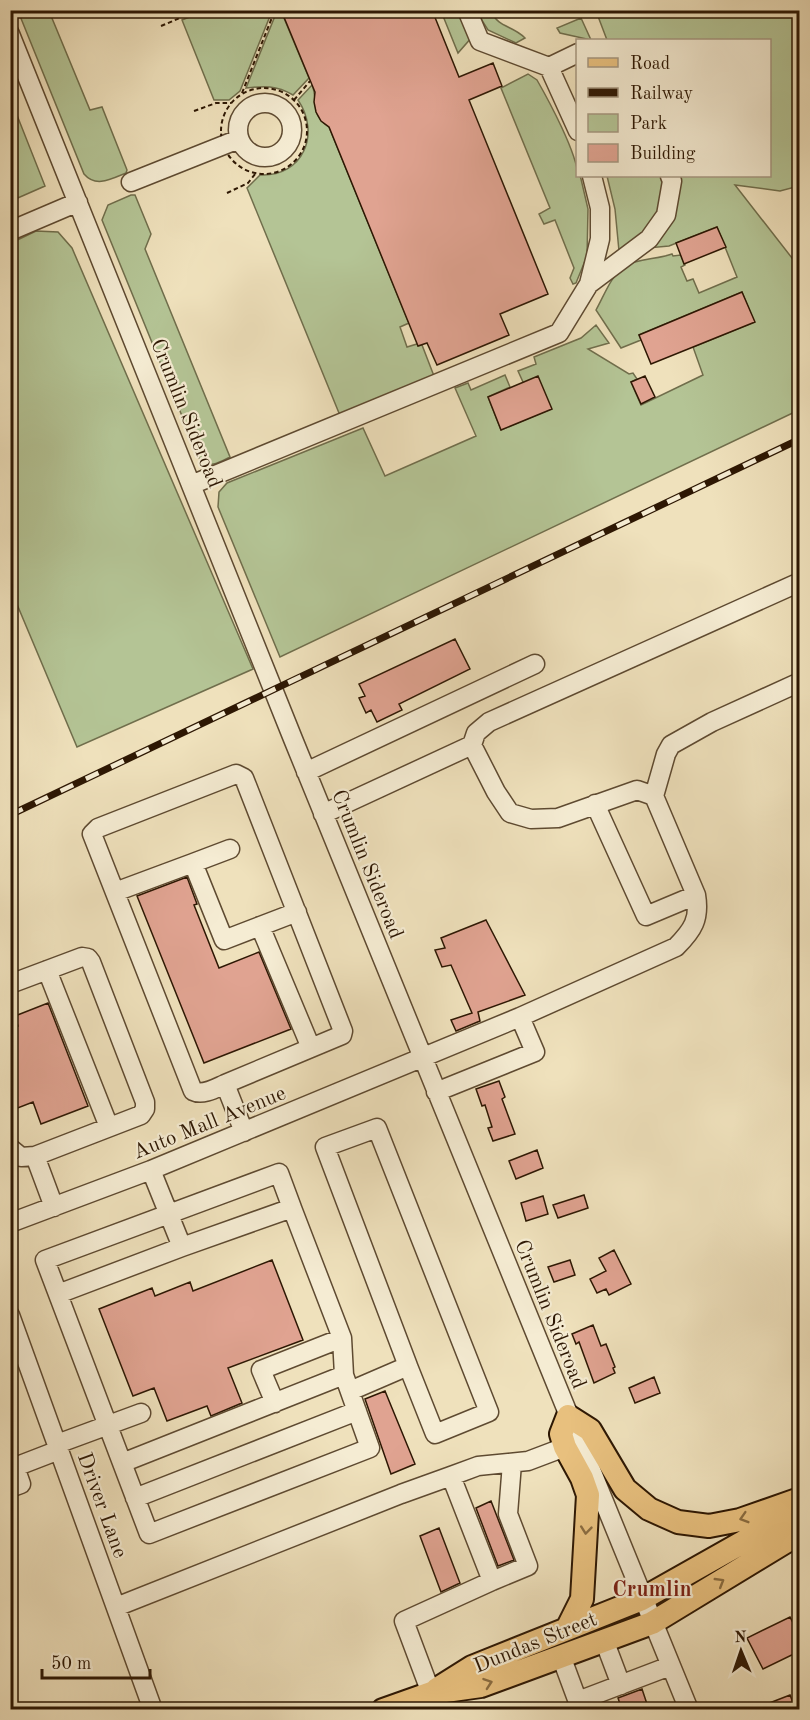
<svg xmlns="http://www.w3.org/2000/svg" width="810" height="1720" font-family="'Old Standard TT',serif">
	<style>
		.green { fill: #b4c495; stroke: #706e4c; stroke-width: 1.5 }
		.building { fill: #e0a391; stroke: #2d1703; stroke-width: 1.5 }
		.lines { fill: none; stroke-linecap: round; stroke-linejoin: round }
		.minor-casing { stroke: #5e4a31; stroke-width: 21 }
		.major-casing { stroke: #2d1703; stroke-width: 26 }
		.path { stroke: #2d1703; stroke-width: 2; stroke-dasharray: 4.5 3; stroke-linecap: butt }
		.minor { stroke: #f5ecd3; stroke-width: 18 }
		.major { stroke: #e8c07e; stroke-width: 22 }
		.rail-casing { stroke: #2d1703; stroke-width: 7 }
		.rail { stroke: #f5ecd3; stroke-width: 4.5; stroke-dasharray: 14; stroke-linecap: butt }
		.oneway { stroke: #8a6c40 }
		.labels { text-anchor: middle; stroke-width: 4.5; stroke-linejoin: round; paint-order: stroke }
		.street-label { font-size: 21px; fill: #2d1703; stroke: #f5ecd3 }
		.neighbourhood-label { font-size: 22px; font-weight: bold; fill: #7a1f14; stroke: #f5ecd3 }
	</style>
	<rect width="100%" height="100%" fill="#efe1bc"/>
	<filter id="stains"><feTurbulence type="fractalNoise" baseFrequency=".00333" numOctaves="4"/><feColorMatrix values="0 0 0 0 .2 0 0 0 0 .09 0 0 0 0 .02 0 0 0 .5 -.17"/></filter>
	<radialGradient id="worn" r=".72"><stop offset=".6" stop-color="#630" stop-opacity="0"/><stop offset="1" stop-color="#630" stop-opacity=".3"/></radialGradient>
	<path class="green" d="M207 10 233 11 243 15 253 11H272L240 91 229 100H214L182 20Z
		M18 11H49L90 110 102 107 127 170 126 173C111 179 96 188 84 174Z
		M277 11H281L309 78 293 95C276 85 264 86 246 88Z
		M441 11H461L472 37 458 53Z
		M476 11H491C498 28 512 25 525 38L516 43 488 30Z
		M596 11H799V18L794 11 800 26 799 186 780 191 735 185 799 267V410L280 657 218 507 219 492 227 483 363 428 385 476 476 436 455 388 468 383 471 390 505 375 510 387 488 397 501 430 551 409 523 382 518 371 536 364 534 357 581 338 596 325 609 343 588 349 629 374 633 373 637 379 631 382 641 405 703 375 693 347 754 322 742 292 639 335 641 340 621 348 596 310C604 296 611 275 625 266 636 259 659 259 672 254L673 256 681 255 685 265 681 267 687 281 693 279 699 293 737 277 717 227 669 246 648 248 676 176H770V40H607Z
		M581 18 591 40 560 33 557 28Z
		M528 74 537 80C549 101 577 153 578 176H580L581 179 588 209 587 256 576 283 573 284 570 278 574 268 555 220 544 224 539 214 550 208 501 88Z
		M312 85C319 102 309 114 329 127L409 323 400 327 407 347 417 344 418 346 422 345 434 376 346 413H339L247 188 260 175C303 177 321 134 298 100Z
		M11 100 45 186 11 201H10Z
		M607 176H663V203L642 236 619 251 615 209Z
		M131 195H135L151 234 145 249 230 457C220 462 210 469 200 460L102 220 108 205Z
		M36 231 58 232 72 248 253 669 77 747 11 590V243Z"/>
	<path class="building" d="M281 10H432L459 77 493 63 502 86 469 100 548 294 500 314 509 335 437 365 427 343 418 346 329 127 321 121 316 112 314 102 315 92Z
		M717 227 726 247 684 264 676 243Z
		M742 292 755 322 651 364 639 335Z
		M538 376 552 409 501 430 488 397Z
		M645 376 655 397 641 404 631 382Z
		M455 639 470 669 399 704 402 710 377 722 371 710 366 713 359 698 365 696 359 684Z
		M187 877 197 904 194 905 219 968 259 952 291 1029 204 1063 137 896Z
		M486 920 525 995 478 1012 480 1021 456 1031 451 1020 472 1013 451 965 442 967 435 950 445 948 441 938Z
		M48 1003 88 1106 41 1124 33 1102 10 1111V1029L18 1026 15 1016Z
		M499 1081 505 1097 502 1099 515 1134 493 1141 488 1128 492 1127 485 1105 482 1106 476 1089Z
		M537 1150 543 1168 516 1179 509 1161Z
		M584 1195 588 1208 558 1218 553 1205Z
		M543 1196 548 1214 526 1221 521 1203Z
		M614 1250 631 1284 609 1295 606 1289 597 1293 590 1279 606 1271 599 1258Z
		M272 1260 303 1340 228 1368 242 1403 211 1416 207 1406 167 1421 154 1388 133 1396 99 1309 152 1288 155 1296 190 1282 193 1291Z
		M570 1260 575 1275 554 1282 548 1267Z
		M593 1325 601 1346 606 1344 615 1367 613 1368 615 1373 594 1383 579 1342 576 1344 572 1334Z
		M654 1377 660 1393 635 1403 629 1388Z
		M385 1391 415 1464 391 1474 365 1399Z
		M491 1501 514 1560 498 1566 476 1508Z
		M439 1528 460 1583 441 1592 420 1536Z
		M790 1617 800 1637V1651L763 1669 747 1638Z
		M642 1689 649 1710H622L618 1698Z
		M790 1695 796 1710H754V1709Z"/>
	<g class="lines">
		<g class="minor-casing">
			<path id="minor" d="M467 10 480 41 549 67 578 131
				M10 34 293 739 689 1710
				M549 67 578 53
				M238 130a27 27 0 1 1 54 0a27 27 0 1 1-54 0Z
				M131 182 239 139
				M10 231 78 202
				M589 284 649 239 666 215 672 181 670 176
				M191 485 559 333 589 284 600 239V208L592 176
				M472 745 476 733 489 722 800 582
				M306 772 535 664
				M654 796 666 754 671 745 712 722 800 682
				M595 804 646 916 696 895
				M323 814 472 745 496 792 510 813 531 819 558 818 637 790 654 796 696 895C700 919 693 930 676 947L520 1017
				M193 863 230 849
				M115 892 193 863 224 940 297 912
				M260 926 311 1048
				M47 970 109 1127
				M10 984 82 957 88 958 91 962 145 1102V1109L141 1115 35 1156 21 1157 10 1148
				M225 1084 342 1035 343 1031 244 778 236 774 98 828 92 834 193 1091C203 1096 216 1088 225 1084L244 1132
				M35 1156 54 1207
				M151 1170 182 1247
				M10 1223 151 1170 520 1017 535 1052 436 1092
				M58 1294 182 1247 292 1208 342 1338 344 1375 370 1448 149 1534C114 1443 79 1352 45 1260L279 1173 292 1208
				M10 1315 153 1710
				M350 1391 408 1366 435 1434 489 1412 377 1128 325 1147 408 1366
				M275 1403 261 1370 342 1338
				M57 1444 141 1413
				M122 1463 344 1375
				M451 1476 492 1581 528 1566 508 1514 512 1463
				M10 1488 21 1484 15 1467 59 1450
				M135 1498 357 1411
				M116 1607 401 1494 451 1476 478 1466 528 1461 565 1447
				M604 1640 621 1685
				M561 1656 581 1710
				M431 1693 404 1621 492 1581
				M578 1701 670 1666"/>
		</g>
		<g class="major-casing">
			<path id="major" d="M567 1629 582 1599 588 1495 582 1478 565 1447 561 1434 568 1416 590 1430 625 1489 649 1509 678 1522 709 1526 740 1520 800 1499
				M437 1689 472 1667 642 1599 800 1510
				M383 1710 431 1693 481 1686 652 1623 800 1533"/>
		</g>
		<path class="path" d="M161 26 199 10
			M221 131a43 43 0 1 1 86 0a43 43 0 1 1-86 0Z
			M242 93 275 10
			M294 100 310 81
			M194 111 216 103H231
			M227 193 248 183 256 173"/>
		<use href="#minor" class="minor"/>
		<use href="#major" class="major"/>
		<g class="rail-casing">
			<path id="rail" d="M10 815 800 439"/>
		</g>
		<use href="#rail" class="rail"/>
	</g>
	<defs><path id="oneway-chevron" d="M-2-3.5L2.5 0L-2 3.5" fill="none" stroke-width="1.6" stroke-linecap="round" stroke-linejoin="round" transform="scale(1.5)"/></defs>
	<g class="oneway">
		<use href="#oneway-chevron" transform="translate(744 1518) rotate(163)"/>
		<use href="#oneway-chevron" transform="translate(586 1530) rotate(96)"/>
		<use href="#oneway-chevron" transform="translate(720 1582) rotate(-31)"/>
		<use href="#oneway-chevron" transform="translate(488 1683) rotate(-19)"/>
	</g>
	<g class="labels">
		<g class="street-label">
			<text transform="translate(187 413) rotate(68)" y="7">Crumlin Sideroad</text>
			<text transform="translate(368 864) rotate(68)" y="7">Crumlin Sideroad</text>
			<text transform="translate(209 1122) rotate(-22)" y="7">Auto Mall Avenue</text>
			<text transform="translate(551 1314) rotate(68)" y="7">Crumlin Sideroad</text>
			<text transform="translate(103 1505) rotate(70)" y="7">Driver Lane</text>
			<text transform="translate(535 1642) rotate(-22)" y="7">Dundas Street</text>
		</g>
		<g class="neighbourhood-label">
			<text x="652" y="1596">Crumlin</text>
		</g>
	</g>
	<rect width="810" height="1720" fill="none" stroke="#efe1bc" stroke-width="36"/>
	<rect x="12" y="12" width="786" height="1696" fill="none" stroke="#2d1703" stroke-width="3"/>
	<rect x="18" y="18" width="774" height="1684" fill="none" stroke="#2d1703" stroke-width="1.5"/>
	<rect x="576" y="39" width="195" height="138" fill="#f5ecd3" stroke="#a59780" stroke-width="1.5"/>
	<rect x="588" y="58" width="30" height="9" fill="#e8c07e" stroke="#a59780" stroke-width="1.5"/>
	<text x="630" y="69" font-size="18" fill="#2d1703">Road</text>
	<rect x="588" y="88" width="30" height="9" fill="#2d1703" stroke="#a59780" stroke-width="1.5"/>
	<text x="630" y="99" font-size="18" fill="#2d1703">Railway</text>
	<rect x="588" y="114" width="30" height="18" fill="#b4c495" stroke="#a59780" stroke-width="1.5"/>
	<text x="630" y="129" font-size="18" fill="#2d1703">Park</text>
	<rect x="588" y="144" width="30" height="18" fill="#e0a391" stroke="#a59780" stroke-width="1.5"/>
	<text x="630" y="159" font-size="18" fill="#2d1703">Building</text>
	<g transform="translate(741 1651) rotate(358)" stroke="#f5ecd3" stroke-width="4.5" paint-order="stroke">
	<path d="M0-4.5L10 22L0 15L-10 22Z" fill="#2d1703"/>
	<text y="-9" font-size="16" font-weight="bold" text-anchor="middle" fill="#2d1703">N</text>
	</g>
	<path d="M42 1669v9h108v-9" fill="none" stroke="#2d1703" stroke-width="3"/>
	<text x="51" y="1669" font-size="18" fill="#2d1703" stroke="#f5ecd3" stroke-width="4.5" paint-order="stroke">50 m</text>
	<rect width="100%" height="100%" filter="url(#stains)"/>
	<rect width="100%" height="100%" fill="url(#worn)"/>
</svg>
